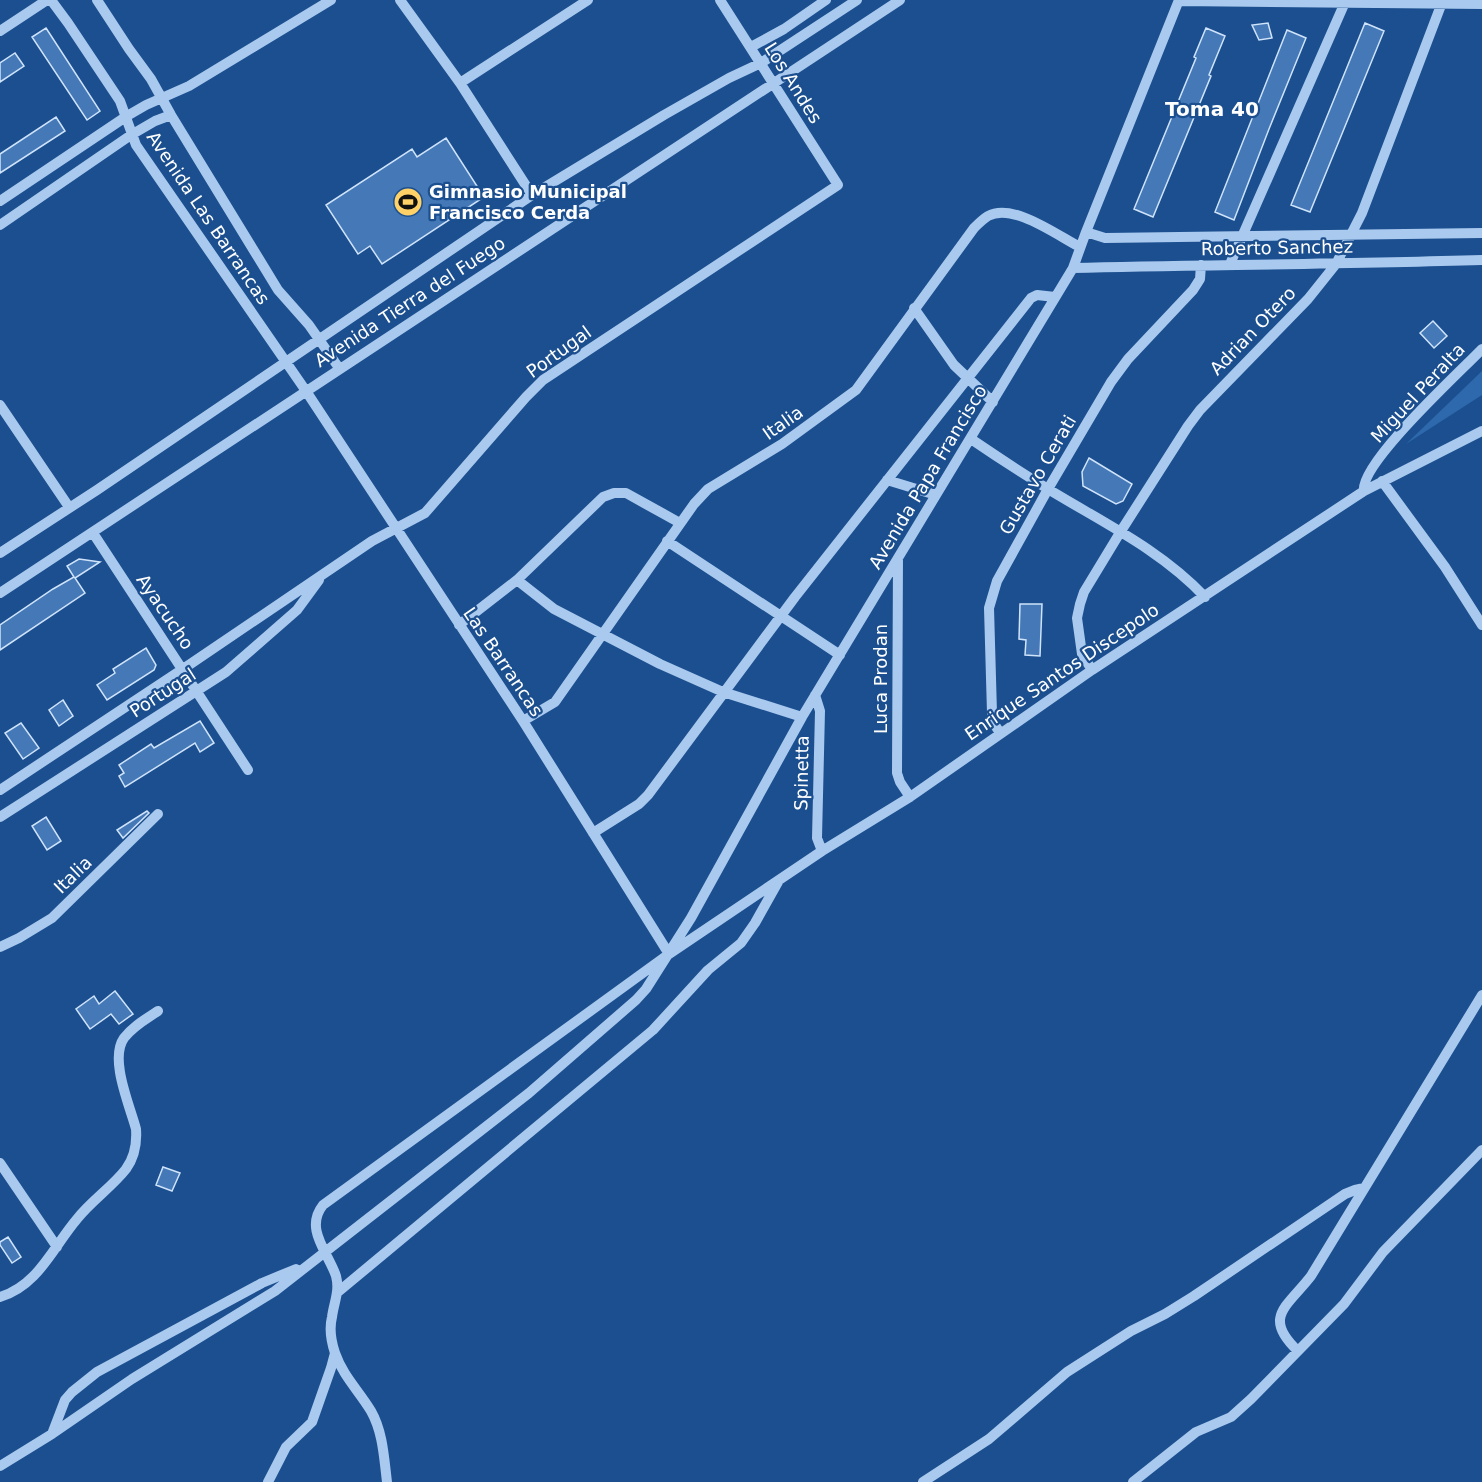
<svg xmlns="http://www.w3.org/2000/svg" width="1482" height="1482" font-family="'DejaVu Sans',sans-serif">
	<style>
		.green { fill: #2e69ad }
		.building { fill: #4478b7; stroke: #cfe3fa; stroke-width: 1.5 }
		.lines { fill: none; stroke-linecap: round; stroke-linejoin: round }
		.minor { stroke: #a9c9ee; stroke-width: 10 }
		.labels { text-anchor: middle; stroke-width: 4.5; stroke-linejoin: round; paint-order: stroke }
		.street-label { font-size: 18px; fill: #fff; stroke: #1b4f8f }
		.poi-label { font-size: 18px; font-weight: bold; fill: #fff; stroke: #1b4f8f; text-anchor: start }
		.neighbourhood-label { font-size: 20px; font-weight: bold; fill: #fff; stroke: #1b4f8f }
	</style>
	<rect width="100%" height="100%" fill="#1b4f8f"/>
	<path class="green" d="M1482 371V395L1406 444Z"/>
	<path class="building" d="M1268 23 1272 38 1259 40 1252 25Z
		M1365 23 1384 31 1310 212 1291 205Z
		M46 28 100 111 87 120 32 37Z
		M1206 28 1225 36 1209 75 1211 76 1153 217 1134 209 1196 58 1194 57Z
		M1287 30 1306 38 1269 129 1234 220 1215 212Z
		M15 53 24 66 0 82V63Z
		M56 117 65 131 0 173V154Z
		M446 138 484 197 382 264 370 246 358 254 326 205 412 149 417 157Z
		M1433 321 1447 336 1434 348 1420 333Z
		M1089 458 1132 484 1123 501 1116 504 1083 486 1082 472Z
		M79 559 100 562 75 578 85 593 0 650V625L53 589 74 577 67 566Z
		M1020 604H1042L1040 656 1025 655 1026 640 1019 639Z
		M146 648 156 665 154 670 107 700 97 685 115 673 113 669Z
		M63 700 73 716 59 726 49 710Z
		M200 721 214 743 200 752 195 743 125 787 119 776 124 773 119 765 151 744 154 748Z
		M21 723 39 748 23 759 5 733Z
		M147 811 149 813 123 838 117 830Z
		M46 817 61 841 47 850 32 826Z
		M115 991 133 1014 119 1024 111 1014 90 1029 76 1009 94 996 99 1004Z
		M163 1167 180 1173 172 1191 156 1185Z
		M8 1237 21 1257 12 1263 0 1245V1242Z"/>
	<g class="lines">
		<path class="minor" d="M51 0 68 23 120 101 136 145 306 391 523 721 669 954
			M97 0 129 49 151 79 171 115 278 290 309 325 339 368
			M400 0 460 83 532 195
			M1179 1 1482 4
			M0 31 47 0
			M751 47 784 29 826 0
			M460 83 588 0
			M0 201 127 116 146 105 189 86 331 0
			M0 225 131 135 155 121 171 115
			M1086 232 1105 238 1482 233
			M1230 264 1346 0
			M1073 268C1209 265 1346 264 1482 260
			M914 308 954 365 993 402
			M0 405 69 507
			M971 439C996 456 1022 473 1048 489 1102 522 1161 550 1205 597
			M887 480 936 495
			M1382 481 1445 567 1482 625
			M1364 491C1359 464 1460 372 1482 349
			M93 533 248 770
			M667 541 840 655
			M0 553 97 490 532 195 664 115 729 78 761 63 857 0
			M898 558 897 773 900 782 910 797
			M517 580 554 609 660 664 723 692 802 717
			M0 593 900 0
			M459 625 517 580 603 497 614 493H626L680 523
			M1092 670 1082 654 1077 618 1080 604 1084 592 1121 531 1188 426 1200 410 1308 299 1336 264 1362 213 1443 0
			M815 695 820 711 817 838 822 851
			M523 721 555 702 694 504 708 489 782 444 856 390 974 228C978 224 983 219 988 216 1013 202 1058 236 1080 247
			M1000 733 993 722 992 713 989 608 997 581 1048 489 1111 382 1128 359 1193 290 1200 279 1201 265
			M0 790 183 669 372 541 425 513 526 397 543 380 838 185 720 0
			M0 817 226 672 297 610 319 580
			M593 833 639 804 648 795 795 597 1031 298 1037 295 1055 297
			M0 947 19 938 52 918 158 814
			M0 1163 57 1247
			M338 1292 653 1030 708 970 741 943 755 923 778 882
			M0 1297C38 1286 53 1247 77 1219 91 1201 112 1187 126 1169 134 1158 137 1143 136 1129 130 1106 109 1059 124 1038 133 1026 146 1019 158 1011
			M1298 1351C1262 1317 1287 1307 1311 1276L1482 995
			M52 1434 65 1400 72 1392 97 1372 262 1283 296 1269
			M0 1466 52 1434 132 1379 275 1291 529 1093 636 1000 646 989 691 918 802 717 1073 268 1086 232 1179 0
			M268 1482 286 1447 312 1422 331 1368 335 1353
			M387 1482C384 1458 383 1432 371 1411 359 1391 343 1376 335 1353 331 1341 329 1329 332 1317 334 1302 340 1291 336 1276 328 1252 304 1229 323 1205L669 954 822 851 910 797 1092 670 1364 491 1482 431
			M923 1482 989 1439 1067 1372 1131 1331 1165 1314 1194 1296 1345 1194 1355 1190 1364 1188
			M1133 1482 1196 1432 1231 1417 1251 1399 1344 1304 1383 1252 1482 1150"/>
	</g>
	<defs>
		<g id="stadium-disc" transform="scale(1.5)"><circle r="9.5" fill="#ffd166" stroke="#1b4f8f"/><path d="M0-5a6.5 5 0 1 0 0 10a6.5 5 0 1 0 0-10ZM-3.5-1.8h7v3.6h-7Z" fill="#111"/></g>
	</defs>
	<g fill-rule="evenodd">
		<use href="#stadium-disc" x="408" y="202"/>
	</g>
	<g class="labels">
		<g class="street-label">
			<text transform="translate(793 83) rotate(58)" y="6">Los Andes</text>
			<text transform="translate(208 218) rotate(56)" y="6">Avenida Las Barrancas</text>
			<text transform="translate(1277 248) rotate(-1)" y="6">Roberto Sanchez</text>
			<text transform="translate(410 302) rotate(-33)" y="6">Avenida Tierra del Fuego</text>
			<text transform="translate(1253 331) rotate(-46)" y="6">Adrian Otero</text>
			<text transform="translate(559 352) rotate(-36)" y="6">Portugal</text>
			<text transform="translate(1418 393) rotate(-47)" y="6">Miguel Peralta</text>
			<text transform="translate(783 423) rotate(-35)" y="6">Italia</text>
			<text transform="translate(1038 475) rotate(-60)" y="6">Gustavo Cerati</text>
			<text transform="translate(928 477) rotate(-59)" y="6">Avenida Papa Francisco</text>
			<text transform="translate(165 612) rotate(56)" y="6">Ayacucho</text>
			<text transform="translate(503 662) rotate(56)" y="6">Las Barrancas</text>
			<text transform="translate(1062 672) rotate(-34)" y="6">Enrique Santos Discepolo</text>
			<text transform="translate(881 679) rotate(-90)" y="6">Luca Prodan</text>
			<text transform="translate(163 693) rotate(-33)" y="6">Portugal</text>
			<text transform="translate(802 773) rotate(-89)" y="6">Spinetta</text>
			<text transform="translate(73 875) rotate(-44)" y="6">Italia</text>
		</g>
		<g class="poi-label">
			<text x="429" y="198">Gimnasio Municipal<tspan x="429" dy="21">Francisco Cerda</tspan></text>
		</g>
		<g class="neighbourhood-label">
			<text x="1212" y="116">Toma 40</text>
		</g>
	</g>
</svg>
